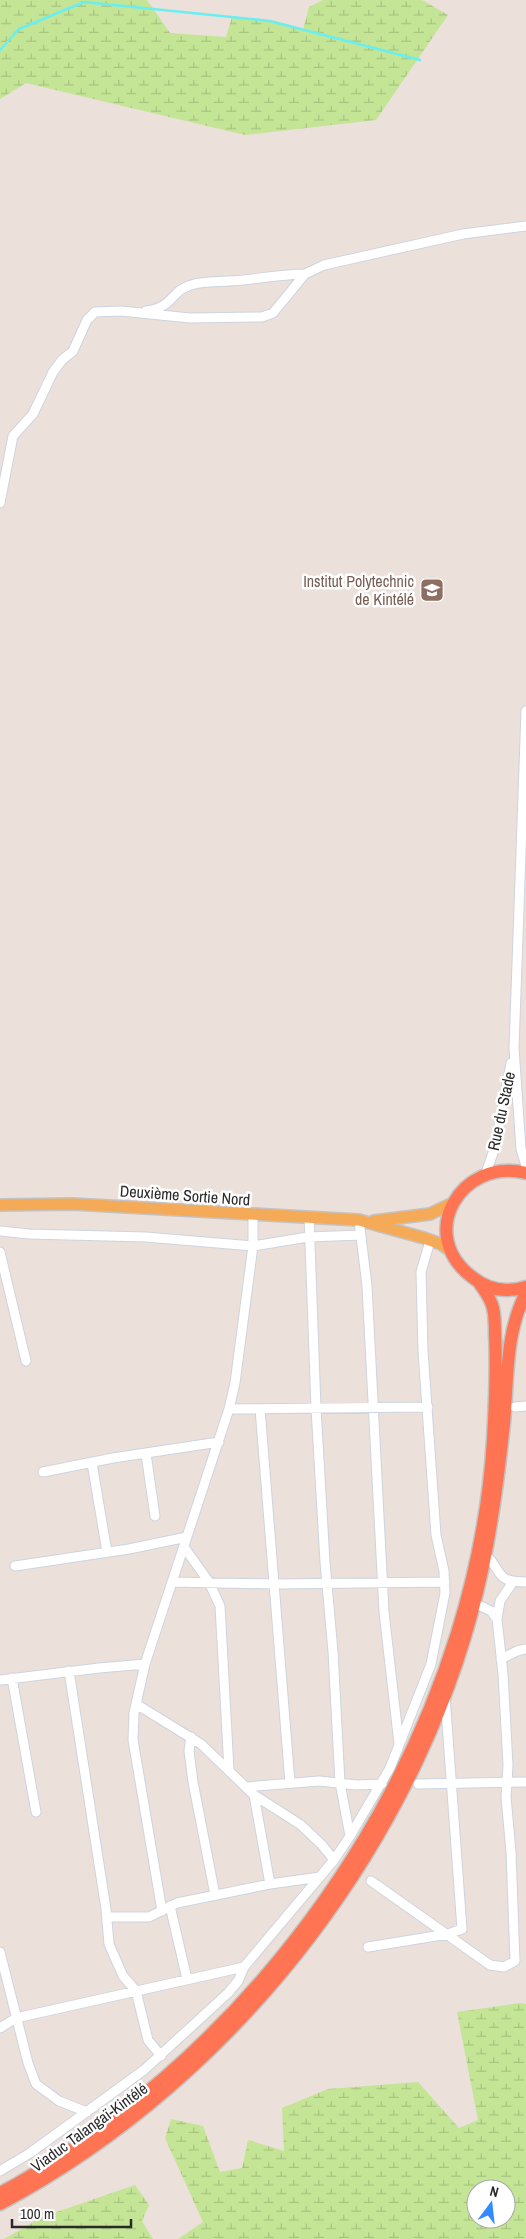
<svg xmlns="http://www.w3.org/2000/svg" width="526" height="2239" font-family="'Archivo Narrow',sans-serif">
	<style>
		.wetland { fill: url(#wetland-marsh); fill-rule: evenodd }
		.lines { fill: none; stroke-linecap: round; stroke-linejoin: round }
		.stream { stroke: #69eef2; stroke-width: 2.5 }
		.minor-casing { stroke: #cdd4df; stroke-width: 11 }
		.major-casing { stroke: #c3c3c3; stroke-width: 14 }
		.highway-casing { stroke: #c3c3c3; stroke-width: 15 }
		.minor { stroke: #fff; stroke-width: 9 }
		.major { stroke: #f5aa57; stroke-width: 11 }
		.highway { stroke: #ff7452; stroke-width: 12 }
		.labels { text-anchor: middle; stroke-width: 5; stroke-linejoin: round; paint-order: stroke }
		.education-label { font-size: 16px; fill: #785e54; stroke: #fff; text-anchor: end }
		.street-label { font-size: 16px; fill: #292929; stroke: #fff }
	</style>
	<defs>
		<pattern id="wetland-marsh" width="20" height="14" patternUnits="userSpaceOnUse" patternTransform="scale(1.25)"><rect width="20" height="14" fill="#c3e595"/><path d="M1 5h8M5 5V1M11 12h8M15 12V8" fill="none" stroke="#a8c480"/></pattern>
	</defs>
	<rect width="100%" height="100%" fill="#ece0da"/>
	<path class="wetland" d="M0 0H147L170 33 226 37 232 17 274 22 303 30 309 7 323 0H422L448 15 376 120 245 135 26 83 0 99Z
		M520 2003 526 2004V2239H178L203 2222 165 2138 171 2119 203 2126 220 2172 242 2168 248 2140 284 2151 282 2108 328 2089 418 2082 459 2128 478 2120 457 2012ZM476 2189H506V2219H476Z
		M135 2185 149 2205 142 2221 153 2239H4L42 2217Z"/>
	<g class="lines">
		<path class="stream" d="M0 50 19 29 84 2 270 21 420 60"/>
		<g class="minor-casing">
			<path id="minor" d="M146 311C175 307 170 291 191 285 204 281 216 282 229 281 254 280 280 274 305 274
				M0 503 13 436 33 414 53 372 62 360 73 351 87 320 95 312 121 311 190 318 262 317 273 313 305 274 324 265 463 234 526 226
				M526 711 514 1048 521 1149 526 1166
				M486 1173 495 1147 511 1063
				M309 1217 316 1408 325 1562 333 1652 340 1783 350 1836
				M359 1220 367 1286 384 1612 399 1744
				M0 1231 29 1234 146 1237 253 1246 308 1237 361 1235
				M0 1252 26 1361
				M515 1407 526 1406
				M229 1409 428 1407
				M260 1409 290 1783
				M146 1454 155 1516
				M92 1463 107 1552
				M43 1472 113 1458 219 1442
				M184 1547 209 1582 220 1606 229 1770
				M486 1555C504 1573 495 1582 526 1582
				M15 1566 129 1549 187 1537
				M172 1582 275 1584 445 1582
				M474 1603 491 1611 497 1619
				M501 1659 517 1651 526 1649
				M69 1671 106 1909 109 1944 123 1976 136 1991 148 2040 161 2056
				M12 1678 36 1812
				M0 1680 99 1668 145 1664
				M136 1704 201 1744 254 1795 301 1825 322 1845 334 1860
				M191 1737 189 1751 193 1782 215 1895
				M418 1784 526 1782
				M246 1787 319 1781 357 1785 382 1784
				M254 1795 270 1884
				M371 1881 490 1965 504 1967 515 1961 511 1852 506 1797 508 1765 503 1674 497 1619 500 1601 513 1582
				M170 1906 187 1979
				M162 1911 133 1740 134 1713 145 1664 229 1409 235 1383 253 1246V1215
				M107 1917H149L177 1903 270 1884 320 1877
				M368 1947 448 1934 462 1929 445 1696
				M0 1952 28 2063 36 2084 59 2101 87 2112
				M0 2028 16 2018 244 1967
				M0 2171 30 2153 144 2070 228 1993 238 1981 244 1967 334 1860 350 1836 390 1768 431 1664 445 1593 444 1571 436 1535 423 1351 421 1272 430 1241"/>
		</g>
		<g class="major-casing">
			<path id="major" d="M0 1205 73 1204 359 1220 424 1238 441 1244 451 1251
				M374 1221 430 1214 453 1203"/>
		</g>
		<g class="highway-casing">
			<path id="highway" d="M526 1173C460 1157 416 1235 472 1277 488 1290 506 1293 526 1287
				M0 2193C43 2171 82 2143 120 2114 326 1956 477 1702 493 1440 495 1405 497 1370 495 1335 495 1326 495 1316 493 1308 491 1299 485 1291 480 1284
				M0 2204C238 2078 428 1830 483 1566 493 1519 499 1471 504 1423 508 1380 505 1333 526 1293"/>
		</g>
		<use href="#minor" class="minor"/>
		<use href="#major" class="major"/>
		<use href="#highway" class="highway"/>
	</g>
	<defs>
		<g id="university-square" transform="scale(1.25)"><rect x="-9" y="-9" width="18" height="18" rx="4" fill="#8d6e63" stroke="#fff"/><path d="M0-5L7-2L0 1L-7-2ZM-4 1L0 2.5L4 1V4Q0 6-4 4Z" fill="#fff"/></g>
	</defs>
	<g fill-rule="evenodd">
		<use href="#university-square" x="432" y="590"/>
	</g>
	<g class="labels">
		<g class="education-label">
			<text x="414" y="587">Institut Polytechnic<tspan x="414" dy="18">de Kintélé</tspan></text>
		</g>
		<g class="street-label">
			<text transform="translate(501 1111) rotate(-78)" y="6">Rue du Stade</text>
			<text transform="translate(185 1195) rotate(4)" y="6">Deuxième Sortie Nord</text>
			<text transform="translate(89 2127) rotate(-36)" y="6">Viaduc Talangaï-Kintélé</text>
		</g>
	</g>
	<g transform="translate(491 2204) rotate(15)"><circle r="24" fill="#ffffff" stroke="#a9a9a9"/>
	<path d="M0-4L9 19L0 12L-9 19Z" fill="#348aff"/>
	<text y="-8" font-size="14" font-weight="bold" text-anchor="middle" fill="#292929">N</text>
	</g>
	<path d="M12 2219v8h119v-8" fill="none" stroke="#292929" stroke-width="2.5"/>
	<text x="20" y="2219" font-size="15" fill="#292929" stroke="#ffffff" stroke-width="4" paint-order="stroke">100 m</text>
</svg>
